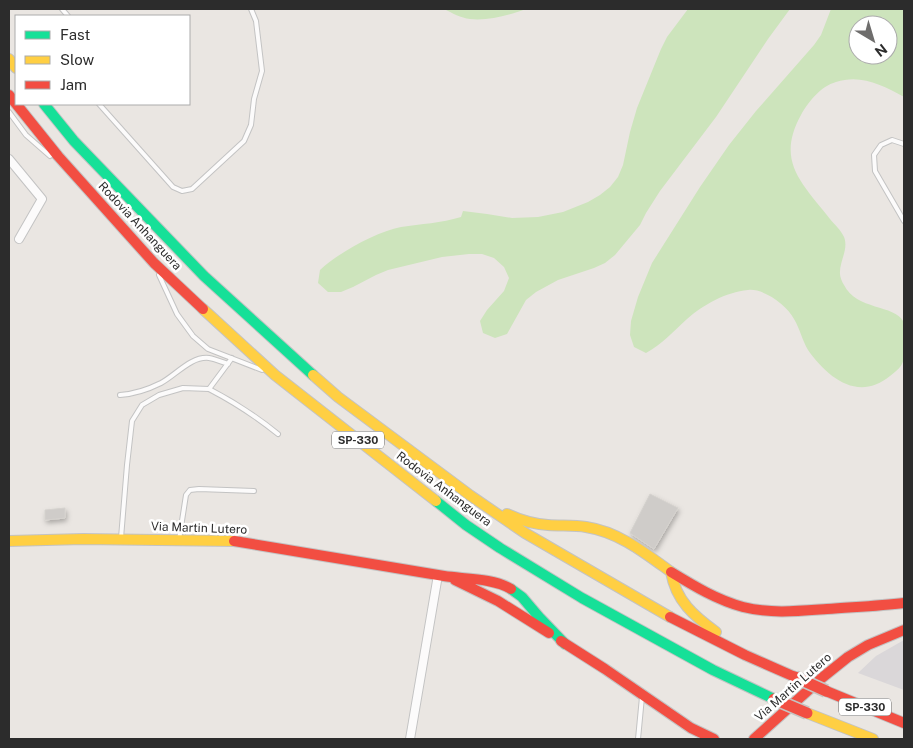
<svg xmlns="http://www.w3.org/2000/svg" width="913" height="748" font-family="'Public Sans',sans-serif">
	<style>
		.industrial { fill: #dad7d9 }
		.green { fill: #cde4bc; fill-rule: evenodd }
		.building { fill: #cfccc9; stroke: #d5d2ce; filter: url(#shadow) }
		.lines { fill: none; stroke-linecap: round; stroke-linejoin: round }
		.lane-casing { stroke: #c3c3c3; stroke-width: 6 }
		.street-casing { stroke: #c3c3c3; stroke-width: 10 }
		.fast-casing { stroke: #c3c3c3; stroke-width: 12 }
		.slow-casing { stroke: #c3c3c3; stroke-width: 12 }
		.jam-casing { stroke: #c3c3c3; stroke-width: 12 }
		.lane { stroke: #fcfbfb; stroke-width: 4 }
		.street { stroke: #fcfbfb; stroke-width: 8 }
		.fast { stroke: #16e098; stroke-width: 10 }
		.slow { stroke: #ffcf43; stroke-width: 10 }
		.jam { stroke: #f24e42; stroke-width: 10 }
		.jam-bridge-casing { stroke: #c6c4c2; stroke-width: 14; stroke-linecap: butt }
		.jam-bridge { stroke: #f24e42; stroke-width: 11 }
		.labels { text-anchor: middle; stroke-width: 5; stroke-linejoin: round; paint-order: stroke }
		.shield { fill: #fff; stroke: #6b6b6b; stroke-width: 1 }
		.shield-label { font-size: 11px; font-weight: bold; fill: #2c2c2c }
		.street-label { font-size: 12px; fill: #2c2c2c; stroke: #fff }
	</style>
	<defs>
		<filter id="shadow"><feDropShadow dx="1.5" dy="3" stdDeviation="2.5" flood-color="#0004"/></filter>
	</defs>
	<rect width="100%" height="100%" fill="#eae6e2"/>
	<path class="industrial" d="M904 640V690L858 673 876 656Z"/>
	<path class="green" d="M444 9H526C510 15 488 21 470 19 461 18 452 13 444 9Z
		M688 9H790L768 39 716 117 660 191 646 213 640 225 615 255 605 263 594 268 558 280 536 292 526 300 507 334 495 338 483 333 480 321 487 310 504 291 509 278 504 267 494 258 482 254H469L442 257 388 270 376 275 353 287 341 292H328L318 283 320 270C338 253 376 232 401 227 421 224 441 223 461 217L463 211 487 214 512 218 538 217 563 212 588 202 600 195 610 187 618 177 623 165 630 132 637 108 661 49 667 37Z
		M831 9H904V97C882 85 861 74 836 82 821 86 808 102 801 115 775 162 803 184 830 219 834 224 841 230 844 237 849 249 839 262 840 274 840 277 842 282 844 285 856 310 895 305 903 321 906 327 904 338 904 344 904 362 905 365 890 376 858 402 828 378 808 350 802 340 800 329 794 319 787 305 763 288 748 290 726 292 703 305 687 319 673 332 662 344 646 353L634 347 630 335 631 321 638 297 652 263 700 187 729 145 756 111 814 45 821 35ZM858 25H888V55H858Z"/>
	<path class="building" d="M650 494 678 508 654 549 630 533Z
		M65 508V518L45 520V510Z"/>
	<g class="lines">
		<g class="lane-casing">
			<path id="lane" d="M62 9 68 16
				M99 104 173 187 182 191 192 189 244 141 251 125 254 99 262 71 256 21 251 9
				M9 112 26 135 50 156
				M904 144 892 140 881 145 874 155 875 171 904 221
				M159 275 177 314 193 336 208 349 262 370
				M232 358 209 389C234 402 257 417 278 434
				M120 395C135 394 147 390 161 383 176 375 191 356 209 358 215 359 222 362 228 364
				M121 538 127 465 132 421 142 405 159 395 183 388 209 389
				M179 540 186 495 190 490 199 489 254 491
				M638 739 642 697"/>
		</g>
		<g class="street-casing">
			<path id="street" d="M9 159 42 199 19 239
				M410 739 438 575"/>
		</g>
		<g class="fast-casing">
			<path id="fast" d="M44 104 74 141 204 276 313 375
				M436 501 466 525 500 548 582 598 713 670 774 699
				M511 589 522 597 539 617 565 644"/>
		</g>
		<g class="slow-casing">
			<path id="slow" d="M9 59 16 68
				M203 309 275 375 436 501
				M313 375 338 397 471 496 525 533 670 617
				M507 514C520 520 533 524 548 525 561 526 574 525 586 527 619 532 645 553 671 572 676 601 694 616 716 632
				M9 541 83 539 234 541
				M807 713 873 739"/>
		</g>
		<g class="jam-casing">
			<path id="jam" d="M9 95 58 156 154 263 203 309
				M234 541C304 552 374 564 444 576 464 579 493 578 511 589
				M671 572C694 586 717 600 743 607 771 614 799 611 827 609 853 607 879 606 904 603
				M455 580 498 601 549 633
				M670 617 745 655 795 677
				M561 641 605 669 691 728 714 739
				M826 691 904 723
				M754 739 823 677 848 657 868 645 904 630"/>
		</g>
		<use href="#lane" class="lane"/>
		<use href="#street" class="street"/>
		<use href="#fast" class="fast"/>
		<use href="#slow" class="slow"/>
		<use href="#jam" class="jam"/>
		<g class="jam-bridge-casing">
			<path id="jam-bridge" d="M795 677 826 691
				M774 699 807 713"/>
		</g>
		<use href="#jam-bridge" class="jam-bridge"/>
	</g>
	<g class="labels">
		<g class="shield">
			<rect x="332" y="431.5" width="52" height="17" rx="4"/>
			<rect x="839" y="698.5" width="52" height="17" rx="4"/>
		</g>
		<g class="shield-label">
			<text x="358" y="444">SP-330</text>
			<text x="865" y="711">SP-330</text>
		</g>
		<g class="street-label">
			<text transform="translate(140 226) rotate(47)" y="4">Rodovia Anhanguera</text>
			<text transform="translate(444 489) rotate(37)" y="4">Rodovia Anhanguera</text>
			<text transform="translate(199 528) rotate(2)" y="4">Via Martin Lutero</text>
			<text transform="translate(793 687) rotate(-41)" y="4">Via Martin Lutero</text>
		</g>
	</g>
	<rect width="913" height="748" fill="none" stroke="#2c2c2c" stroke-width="20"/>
	<rect x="15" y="15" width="175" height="90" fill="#ffffff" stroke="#ababab"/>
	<rect x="25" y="31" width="25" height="8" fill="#16e098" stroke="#ababab"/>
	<text x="60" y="40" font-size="15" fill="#2c2c2c">Fast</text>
	<rect x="25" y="56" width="25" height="8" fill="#ffcf43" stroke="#ababab"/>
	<text x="60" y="65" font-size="15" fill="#2c2c2c">Slow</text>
	<rect x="25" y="81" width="25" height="8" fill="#f24e42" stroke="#ababab"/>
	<text x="60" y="90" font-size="15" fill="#2c2c2c">Jam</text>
	<g transform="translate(873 40) rotate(142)"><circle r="24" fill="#ffffff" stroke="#ababab"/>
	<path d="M0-4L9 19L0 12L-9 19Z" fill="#6e6d6c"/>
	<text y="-8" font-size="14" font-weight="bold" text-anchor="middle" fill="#2c2c2c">N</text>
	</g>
</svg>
